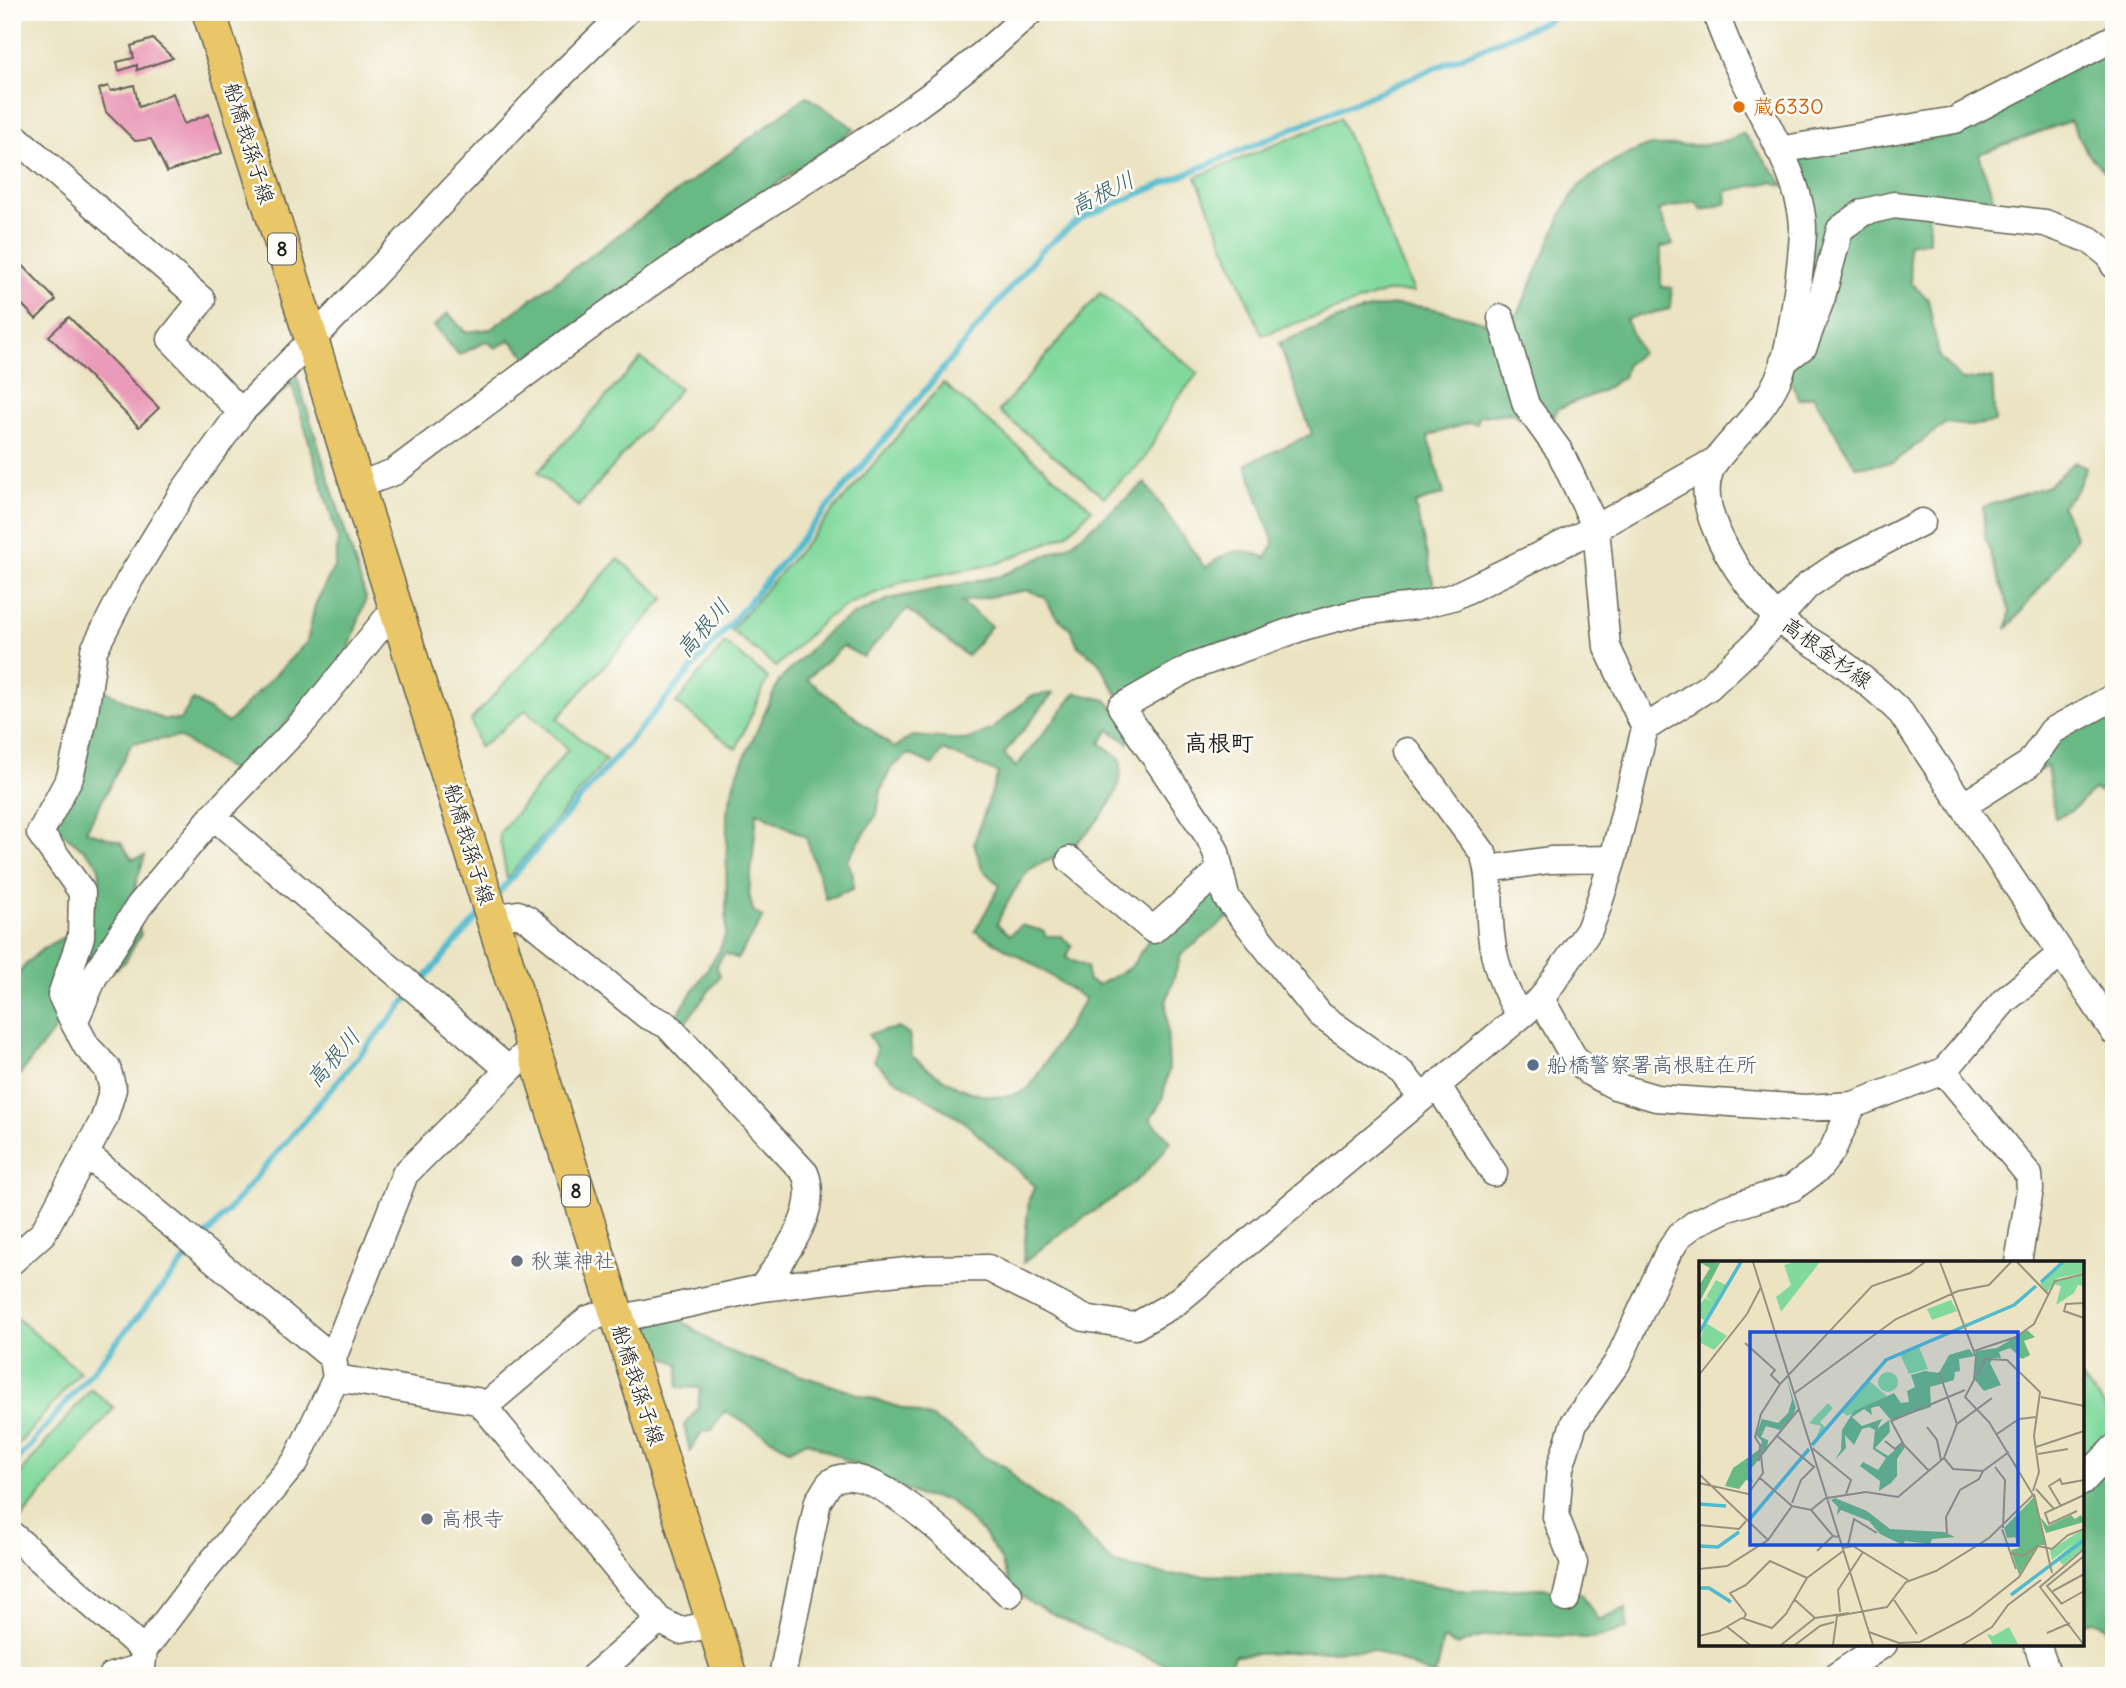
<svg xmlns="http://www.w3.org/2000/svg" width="2126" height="1688" font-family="Delius,'Klee One',sans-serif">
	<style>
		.green { fill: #82d99d; stroke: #4f7a5c; stroke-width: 2 }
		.forest { fill: #69b984; stroke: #426a50; stroke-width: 2 }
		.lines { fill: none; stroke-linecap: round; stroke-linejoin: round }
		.stream { stroke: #50bace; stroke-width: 6 }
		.building { fill: #ea9bb9 }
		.minor-casing { stroke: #646256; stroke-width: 29 }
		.major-casing { stroke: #646256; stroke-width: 36 }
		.minor { stroke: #fff; stroke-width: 26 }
		.major { stroke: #e9c769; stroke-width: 33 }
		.food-dot { fill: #e8710a; stroke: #fdfcf7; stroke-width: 2.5 }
		.service-dot { fill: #5c6f8a; stroke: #fdfcf7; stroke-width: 2.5 }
		.worship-dot { fill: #6b7280; stroke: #fdfcf7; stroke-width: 2.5 }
		.labels { text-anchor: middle; stroke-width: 5; stroke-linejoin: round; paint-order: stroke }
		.shield { fill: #fdfcf7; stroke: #605f5e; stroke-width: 2 }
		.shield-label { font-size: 19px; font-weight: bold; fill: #1c1c1c }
		.food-label { font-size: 21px; fill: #c56008; stroke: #fdfcf7; text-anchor: start }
		.street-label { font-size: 21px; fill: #1c1c1c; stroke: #fdfcf7 }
		.service-label { font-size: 21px; fill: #4e5e75; stroke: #fdfcf7; text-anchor: start }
		.worship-label { font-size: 21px; fill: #5b616d; stroke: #fdfcf7; text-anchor: start }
		.water-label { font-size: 23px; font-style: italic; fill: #33636c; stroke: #fdfcf7 }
		.neighbourhood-label { font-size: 23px; font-weight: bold; fill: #1c1c1c; stroke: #fdfcf7 }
		.inset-river { fill: none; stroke: #50bace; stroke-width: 3.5 }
		.inset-road { fill: none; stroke: #989380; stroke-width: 2 }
		.view { fill: #1d4ed8; fill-opacity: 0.15; stroke: #1d4ed8; stroke-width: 3.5 }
		.inset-edge { fill: none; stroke: #1c1c1c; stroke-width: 3.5 }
	</style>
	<rect width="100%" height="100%" fill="#fdfcf7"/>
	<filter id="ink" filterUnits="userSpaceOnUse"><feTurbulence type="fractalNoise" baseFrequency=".0143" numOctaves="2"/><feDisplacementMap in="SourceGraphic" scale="14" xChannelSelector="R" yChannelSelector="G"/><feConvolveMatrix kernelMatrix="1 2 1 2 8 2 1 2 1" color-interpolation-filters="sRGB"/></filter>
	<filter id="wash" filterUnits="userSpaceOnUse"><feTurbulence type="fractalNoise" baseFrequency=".00686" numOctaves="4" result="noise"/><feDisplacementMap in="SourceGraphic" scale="28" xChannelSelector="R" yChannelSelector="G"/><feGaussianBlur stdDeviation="1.57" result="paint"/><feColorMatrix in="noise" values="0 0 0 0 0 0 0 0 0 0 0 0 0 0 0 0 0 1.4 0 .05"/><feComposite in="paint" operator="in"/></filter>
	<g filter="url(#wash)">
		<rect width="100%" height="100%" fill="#ebe3c2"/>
		<path class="green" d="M1340 118 1414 292H1386L1262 335 1196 177Z
			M1100 293 1198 373 1175 402 1144 460 1104 497 999 411Z
			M641 358 680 389 578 507 538 472Z
			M943 383 1092 509 1066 535 996 564 905 581 849 604 825 619 776 667 731 630Z
			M618 559 665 598 557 719 606 760 507 879 499 834 568 749 526 710 479 748 471 720Z
			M725 643 768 678 736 749 676 703Z
			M12 1314 80 1372 12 1452Z
			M2082 1379 2114 1417V1437L2082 1469Z
			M91 1389 114 1408 19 1521 12 1515V1483Z"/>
		<path class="forest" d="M2114 47V181L2088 154 2070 121 1979 154 1995 204 1929 201V241L1908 244 1911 283 1928 299 1939 357 1962 380 1992 378 1995 422 1970 426 1946 423 1892 463 1856 467 1813 396 1799 399 1789 377 1793 154 1961 125Z
			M807 96 855 129 528 358 510 340 495 348 487 341 459 355 434 326 448 313 465 332 491 329Z
			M1743 133 1785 186 1772 182 1726 191 1727 203 1702 210 1695 201 1658 210 1673 245 1661 247V287L1672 288 1670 309 1626 319 1641 353 1627 364 1623 377 1602 391 1557 409 1554 418 1546 421 1535 410 1520 419 1515 413 1478 416 1477 424 1468 423 1428 436 1444 494 1415 504 1436 594 1120 699 1098 661 1078 646 1071 629 1055 615 1044 597 1028 590 961 602 991 626 967 656 907 609 863 657 843 646 807 679 894 748 912 736 966 740 991 730 1031 696 1053 693 1004 754 1016 767 1076 693 1106 700 1132 729 1128 743 1109 730 1100 743 1120 758C1128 793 1091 832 1065 852 1055 859 1041 862 1031 869 1021 877 1002 911 997 924L1010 935 1021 925 1044 931 1045 936H1061L1072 946 1066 958 1087 967V980L1098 985 1131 967 1152 935 1215 882 1233 914 1181 955 1166 1003 1169 1069 1162 1100 1150 1119 1171 1141C1141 1185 1114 1197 1071 1226 1054 1237 1039 1251 1023 1263L1029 1199 1035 1186 963 1121 890 1076 874 1061 877 1049 868 1034 898 1028 909 1034 912 1056C944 1082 988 1112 1029 1088L1085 999 1036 966 975 931 1000 886 982 869 974 843 998 773 943 750 933 765 909 754 891 768 881 790 877 814 847 860 853 874V889L826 899 806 837 757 812 749 894 753 911 763 918 737 959 725 953 716 966 720 976 685 1023 677 1015 719 951 726 933 727 813 735 779 779 681 830 629 852 616 889 599 1000 576 1070 545 1145 483 1205 568C1229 551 1237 545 1266 558L1274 544 1246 464 1312 434 1279 343C1313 330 1349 311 1386 306 1422 301 1463 317 1497 326L1519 312 1566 205 1580 185 1615 160 1647 146 1704 145 1727 141Z
			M295 371 366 598 346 658 238 775 179 737 132 743 86 831 121 842 132 859 145 856C134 887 128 902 141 934L125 962 85 990 12 1085C12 1069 9 996 12 987 25 955 55 939 86 928 106 861 111 871 55 827L98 687 162 719 180 720 193 700 228 723 307 642 315 605 335 565 338 539 292 384 239 428Z
			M2075 461 2086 468 2077 490 2062 506 2076 537 2056 568 2007 629 2010 612 1985 537 1983 507 2048 486Z
			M2114 703V770L2099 792 2095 789 2070 812 2055 818 2047 766 2037 772 2052 738Z
			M673 1314 719 1347 744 1357 932 1418 964 1438 984 1457 1006 1467 1023 1487 1071 1520 1114 1564 1168 1575 1359 1577 1403 1580 1467 1591 1543 1588 1582 1594 1598 1620 1626 1608 1627 1628C1616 1631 1602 1638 1591 1638 1545 1638 1499 1624 1457 1646L1443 1639 1435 1676 1372 1649 1235 1655 1223 1676H1192L1083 1629 1031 1603 1011 1588 1000 1558 983 1533 949 1500 920 1496 807 1441 790 1450 725 1411 712 1430 702 1432 690 1451 684 1426 698 1408 700 1388 678 1387 679 1364C663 1356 641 1348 644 1326Z
			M2114 1461V1650L2106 1626 2093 1621 2082 1623V1493Z"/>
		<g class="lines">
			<path class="stream" d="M497 895 733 621 1041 251 1080 219 1567 12
				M419 985 481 913
				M202 1241 410 996
				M12 1467 192 1252"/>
		</g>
		<g id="blocks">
			<path class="building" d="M153 39 173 58 137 70V65L119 71 117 62 134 58 131 46Z
				M134 85 139 107 173 93 184 124 209 114 222 153 167 172 151 139 135 141 106 112 99 89 108 86 111 91Z
				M12 254 56 300 36 319 12 294Z
				M69 317 159 408 139 427 49 336Z"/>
		</g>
	</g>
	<g filter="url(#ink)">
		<use href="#blocks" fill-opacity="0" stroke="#646256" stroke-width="2"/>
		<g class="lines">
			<g class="minor-casing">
				<path id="minor" d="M1716 12C1734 79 1805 169 1803 233 1801 264 1791 353 1778 379 1763 412 1739 431 1717 459 1682 502 1745 584 1775 616 1789 630 1811 641 1827 652 1854 671 1878 690 1901 713L2114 1032
					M12 134 202 300 171 339 241 412
					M1779 150 1955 120 2114 38
					M1501 318 1526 405 1560 452 1596 528 1607 647 1645 728
					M1783 362 1804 346 1822 297 1840 229 1864 212 1894 205 2045 223 2090 240 2110 256 2114 265
					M359 485 394 472C486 403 578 333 672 268 793 184 923 115 1030 12
					M1407 751 1483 853C1492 879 1488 907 1491 934 1494 964 1504 990 1520 1016
					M1964 805 2029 764 2052 731 2114 697
					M213 816 509 1070
					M1070 860 1153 930 1219 871
					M1488 869 1550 860 1613 859
					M491 918 518 914 529 920 646 1015 667 1025 805 1173C821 1211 783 1257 762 1288
					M1541 999 1573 1056 1589 1072 1615 1086 1656 1098 1805 1108 1853 1105 1944 1071 2004 1001 2061 954
					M74 1023 61 995 81 937 82 892 40 833 70 777 84 719 94 650 130 579 183 492 241 412 338 313 555 81 626 12
					M1944 1071 2029 1175 2030 1189 2018 1263
					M1437 1085 1494 1173
					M1422 1098 1403 1074 1320 1015 1226 897 1216 852 1209 837 1121 707 1191 667 1303 627 1360 612 1416 606 1453 597 1596 528 1716 460
					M86 1154 333 1358 336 1378 477 1401 484 1407 588 1319 614 1310
					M12 1261 43 1233 104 1119 113 1089 107 1068 87 1047 74 1023 94 977 139 906 213 816 305 720 396 607
					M618 1319 762 1288 923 1269 988 1268 1084 1318 1135 1326 1174 1304 1541 999 1589 930 1597 909 1613 859 1645 728 1709 687 1755 644 1807 586 1838 565 1922 522
					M333 1358 405 1174 521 1058
					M484 1407 659 1620 680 1631 713 1624
					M2082 1482 2114 1448
					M12 1535 144 1650 142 1667 112 1676
					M1566 1599 1574 1563 1556 1517 1560 1468 1574 1423 1617 1363 1668 1253 1680 1235 1696 1223 1725 1209 1792 1188 1819 1168 1832 1151 1853 1105
					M2037 1644 2048 1676
					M144 1650 200 1576 296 1461 336 1378
					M594 1676 659 1620
					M782 1676 818 1501C822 1496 826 1487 830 1483 869 1450 980 1568 1009 1594
					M1836 1676 1884 1644"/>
			</g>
			<g class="major-casing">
				<path id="major" d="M209 12 730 1676"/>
			</g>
			<use href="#minor" class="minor"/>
			<use href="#major" class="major"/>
		</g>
	</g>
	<circle class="food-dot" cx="1739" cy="107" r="7"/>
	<circle class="service-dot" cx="1533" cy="1065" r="7"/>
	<g class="worship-dot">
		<circle cx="517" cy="1261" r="7"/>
		<circle cx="427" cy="1519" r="7"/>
	</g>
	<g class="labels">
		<g class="shield">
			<rect x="268" y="233.5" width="28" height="31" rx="5"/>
			<rect x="562" y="1175.5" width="28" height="31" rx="5"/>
		</g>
		<g class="shield-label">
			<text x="282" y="256">8</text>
			<text x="576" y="1198">8</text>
		</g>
		<g class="food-label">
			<text x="1753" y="114">蔵6330</text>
		</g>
		<g class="street-label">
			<text transform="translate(249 143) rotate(73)" y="7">船橋我孫子線</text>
			<text transform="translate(1827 653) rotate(36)" y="7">高根金杉線</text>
			<text transform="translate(469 844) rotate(73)" y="7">船橋我孫子線</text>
			<text transform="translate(638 1385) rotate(72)" y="7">船橋我孫子線</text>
		</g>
		<g class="service-label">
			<text x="1547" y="1072">船橋警察署高根駐在所</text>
		</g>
		<g class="worship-label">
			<text x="531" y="1268">秋葉神社</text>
			<text x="441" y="1526">高根寺</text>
		</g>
		<g class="water-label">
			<text transform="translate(1102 193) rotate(-26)" y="8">高根川</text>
			<text transform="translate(703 628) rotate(-49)" y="8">高根川</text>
			<text transform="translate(333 1058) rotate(-49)" y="8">高根川</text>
		</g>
		<g class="neighbourhood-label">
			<text x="1219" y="751">高根町</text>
		</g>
	</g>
	<g transform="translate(1699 1261)">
		<rect width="385" height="385" fill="#ebe3c2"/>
		<path d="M96 1H121L82 51 77 36 92 24 85 4ZM365 1H385V12L359 17 348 31 341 23ZM385 14V25L379 24 375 32 357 44 362 25 354 23 357 20ZM17 19 27 24 7 60 0 56V44L6 37 15 41 7 36ZM252 39 258 50 233 59 228 48ZM7 62 28 75 15 89 0 81ZM220 86 229 108 210 113 201 93ZM179 121a10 10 0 1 1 20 0a10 10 0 1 1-20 0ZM169 119 188 135 148 155 143 151ZM129 142 134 147 121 161 127 167 115 182 122 165 110 162ZM385 268V287L364 304 358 297 375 282 353 299 351 289ZM310 366 319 383 294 384 288 373 294 375Z" fill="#82d99d"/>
		<path d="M0 1 21 2 0 42V25L11 7ZM328 69 336 76 325 80 331 94 323 98 311 87 300 91 302 97H294L291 102 302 124 285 130 276 119 277 90 298 87ZM270 88 276 95 260 98 261 110 256 111 255 119 231 126 232 146 192 159 180 145 172 147 173 154 165 148 153 156 163 165 183 158 178 168 190 159 191 171 176 187 189 195 204 182 206 186 198 198V215L192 222 180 230 181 220 161 205 164 201 179 209 187 197 174 188 176 169 170 166 163 168 155 184 146 174 147 187 136 199 142 189 143 169 155 150 195 132 202 142 210 141 208 130 216 126 212 114 226 110 240 112 250 94ZM88 118 97 147 94 154 81 169 67 165 62 176 69 179 68 189 51 209 54 222 47 219 40 228 26 225 34 207 61 188 63 180 57 174 63 158 79 162 89 152 93 139ZM335 236 347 284H339L320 314 312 289 320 287 316 276 308 277 305 267ZM136 237 168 250 191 268 245 271 256 276 233 278 231 283 206 280 204 284 181 273 170 260 142 249 138 254 139 246 132 239ZM372 254 376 258 382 254 385 261 347 272 341 256 349 265Z" fill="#69b984"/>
		<path class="inset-river" d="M342 21 364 1M0 72 42 1M113 184 187 99 315 44 337 25M0 243 27 245M50 259 110 188M0 285 19 286 40 271M0 327H10L32 341M312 334 385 279"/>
		<path class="inset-road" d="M54 1 174 384M318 1 349 33M385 42 367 43 365 50 385 57M46 82 76 109 72 114 81 123M275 90 317 76 335 63 356 20 385 13M240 111 258 163M0 114 48 53 62 26M278 114 286 98 308 99 341 131 335 175 340 211 334 230M96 132 197 58 259 30 290 24 312 1M342 136 385 145M228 166 238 179 242 199M298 173 320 158 337 156M77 174 115 206M186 180 196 188 204 181M337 186 385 170M113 187 152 219 147 233M339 193 369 188M245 197 254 208 284 210 310 191M60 200 61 184 56 176 62 153 81 123 173 25 211 12 226 1M296 206 306 219 304 267M230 210 205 184 192 160 266 129M0 213 69 279 28 305 0 308M61 217 93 245 112 249 128 236M0 222 49 233 64 212 62 194 100 148M337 228 355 248M335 233 353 312M128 237 167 231 199 236 245 197 258 163 293 137M93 242 102 219 116 205M362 245 350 225 361 218 363 223 385 219M112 249 134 275 141 276M378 250 350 263 346 252 385 234M0 264 40 268 47 260M303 268 317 308M248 273 247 256 261 229 280 218 284 210M69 279 93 245M149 284 155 258 178 272M144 287 154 285 209 319M118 290 134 275M312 292 324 295 336 287M354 330 385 313M96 339 116 357M195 339 218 373M362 343 385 330M363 343 348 325 385 295M141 351 139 329 164 291M45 357 47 353 31 332 47 324 71 300 108 317M27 365 51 384M170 371 200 382 221 381 271 355 320 316 339 285 353 288 369 274 385 268M348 372 371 362M0 375 20 370 43 357 73 367 87 353 108 317 144 290M82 384 116 357 150 352M96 384 121 365 135 361M134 384 138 355 188 346 207 321 237 310 290 277 334 234 290 161 266 136 275 119 277 96 241 1M263 384 293 366 309 344 342 319M385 384 341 326 385 288"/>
		<path class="view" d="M51 71H319V284H51Z"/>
		<rect width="385" height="385" class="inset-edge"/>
	</g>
	<rect width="2126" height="1688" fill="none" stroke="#fdfcf7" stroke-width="42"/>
</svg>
